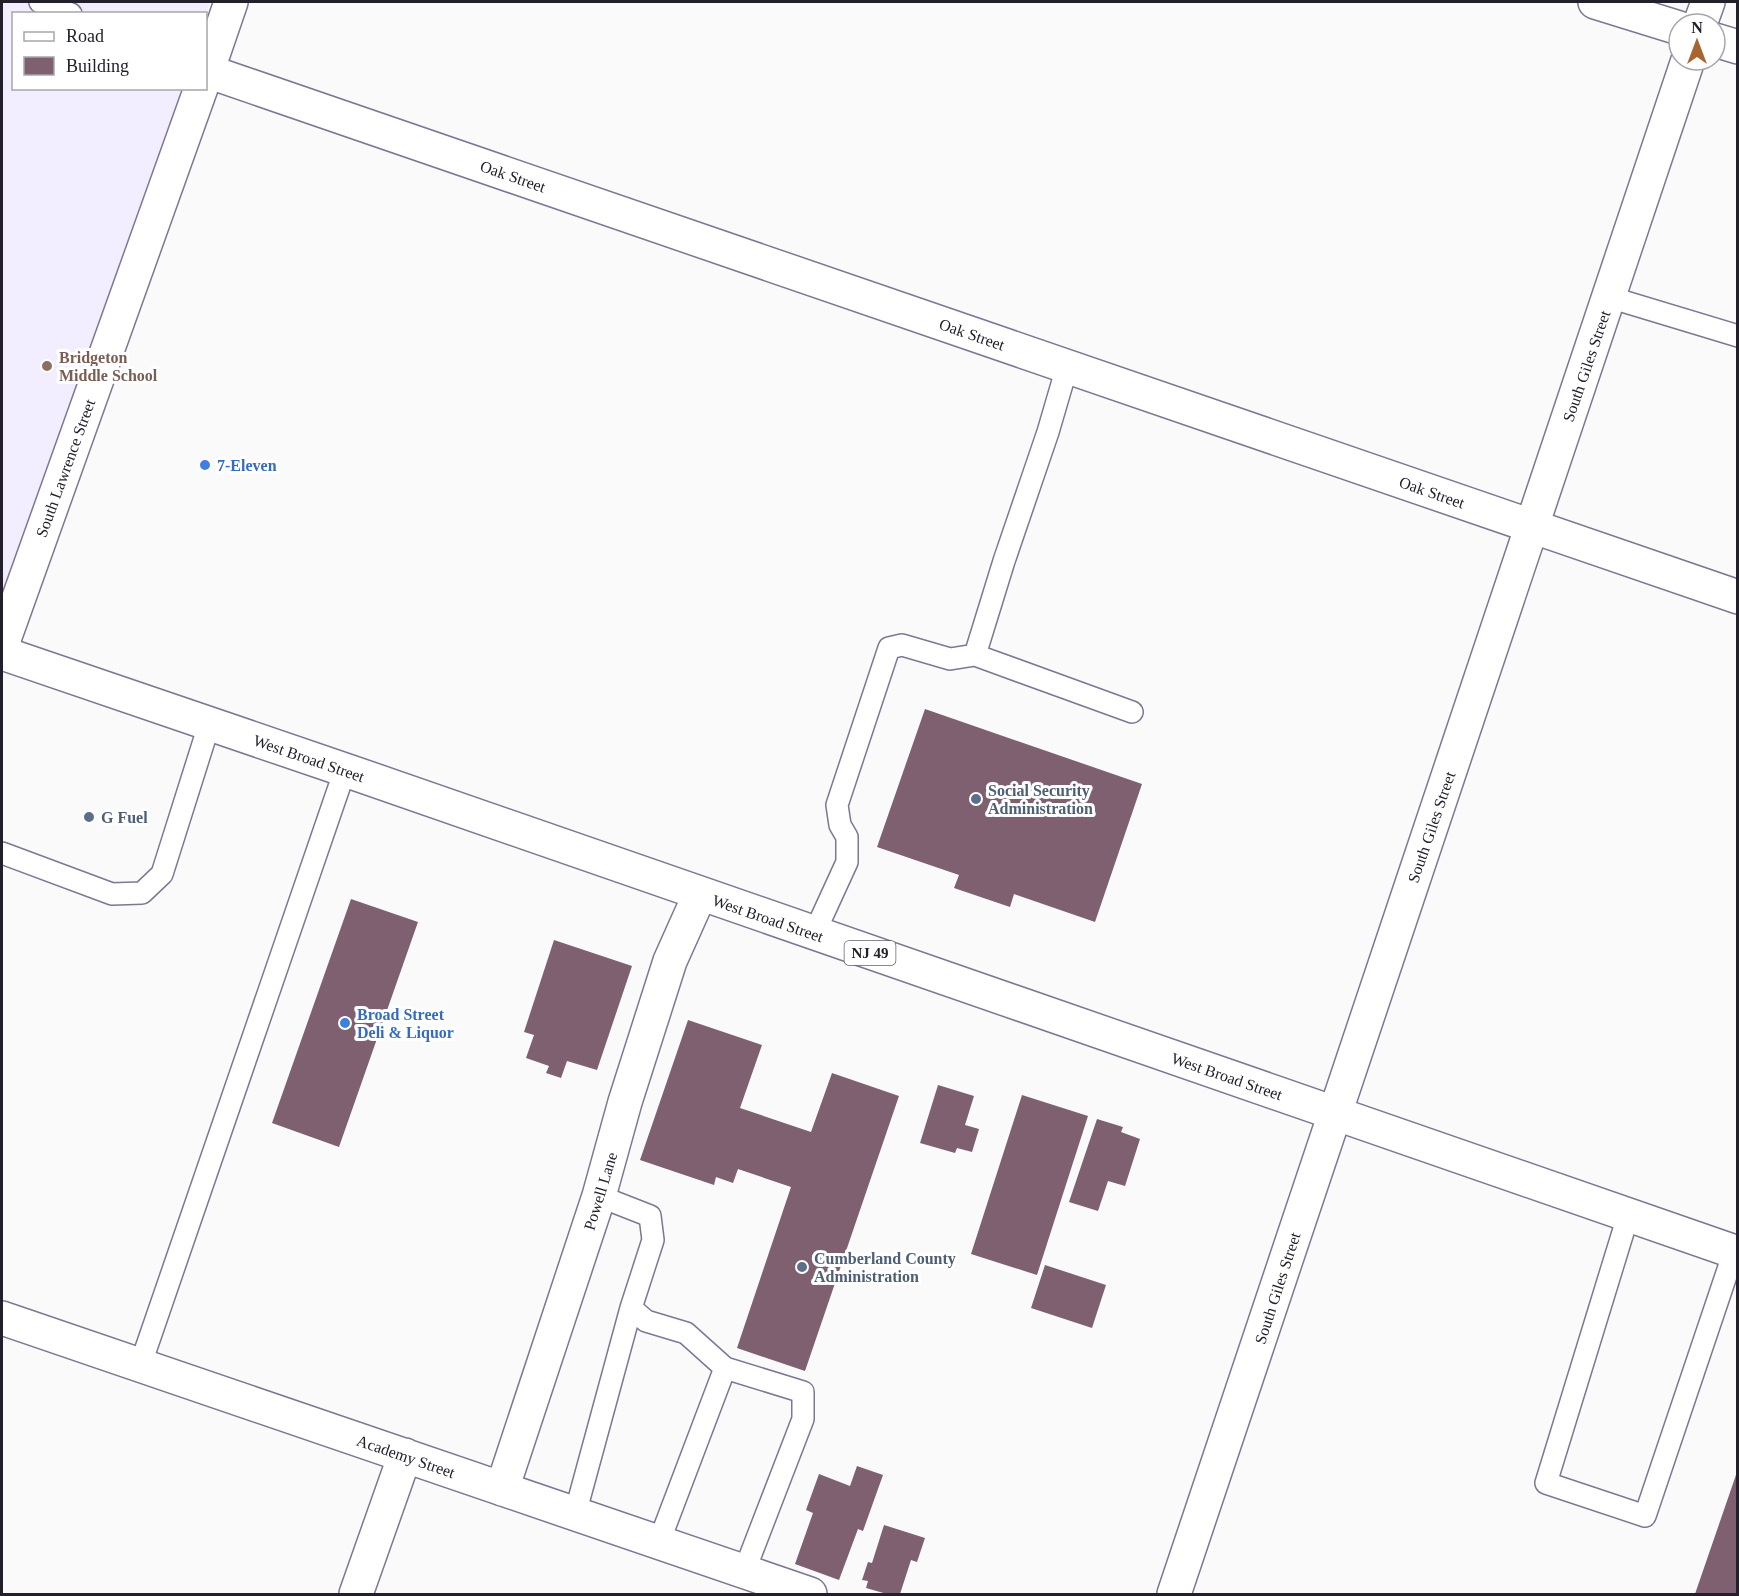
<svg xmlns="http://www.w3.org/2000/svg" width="1739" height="1596" font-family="'Times New Roman',serif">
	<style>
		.built { fill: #f3eeff }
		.building { fill: #7e6070 }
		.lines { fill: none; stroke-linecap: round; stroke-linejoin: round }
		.lane-casing { stroke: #7f7694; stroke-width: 24 }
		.street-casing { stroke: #7f7694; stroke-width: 36 }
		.secondary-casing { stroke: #7f7694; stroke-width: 36 }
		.highway-casing { stroke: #7f7694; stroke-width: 36 }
		.lane { stroke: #fff; stroke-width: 21 }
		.street { stroke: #fff; stroke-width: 33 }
		.secondary { stroke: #fff; stroke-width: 33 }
		.highway { stroke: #fff; stroke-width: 33 }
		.education-dot { fill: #8d6e63; stroke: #fff; stroke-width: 2 }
		.shop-dot { fill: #3f7fe0; stroke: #fff; stroke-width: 2 }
		.service-dot { fill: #5c6f8a; stroke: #fff; stroke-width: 2 }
		.labels { text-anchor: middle; stroke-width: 6; stroke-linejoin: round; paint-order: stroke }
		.shield { fill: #fff; stroke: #65636b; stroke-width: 1.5 }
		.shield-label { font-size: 15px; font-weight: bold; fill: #23202c }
		.street-label { font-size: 16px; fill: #23202c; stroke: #fff }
		.education-label { font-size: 16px; font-weight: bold; fill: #785e54; stroke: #fff; text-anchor: start }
		.shop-label { font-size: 16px; font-weight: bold; fill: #366cbe; stroke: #fff; text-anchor: start }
		.service-label { font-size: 16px; font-weight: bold; fill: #4e5e75; stroke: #fff; text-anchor: start }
	</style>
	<rect width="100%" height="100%" fill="#fafafa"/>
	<path class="built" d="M2 2H210L206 15V14H14V88L182 89 2 644Z"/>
	<path class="building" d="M925 709 1142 784 1095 922 1014 894 1010 907 954 888 959 875 877 847Z
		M351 899 418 922 339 1147 272 1123Z
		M554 940 632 966 597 1070 567 1061 561 1078 546 1073 549 1066 526 1058 534 1035 524 1032Z
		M688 1020 762 1045 740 1108 811 1132 832 1073 899 1096 805 1371 737 1348 791 1187 738 1169 733 1183 716 1177 714 1185 640 1160Z
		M938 1085 974 1096 965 1125 979 1129 972 1152 957 1148 955 1153 920 1143Z
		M1022 1095 1088 1116 1037 1275 971 1254Z
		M1097 1119 1123 1127 1121 1132 1140 1139 1125 1186 1108 1181 1098 1211 1069 1202Z
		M1045 1265 1106 1285 1092 1328 1031 1308Z
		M857 1466 883 1475 863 1531 858 1529 839 1580 795 1564 813 1513 806 1510 819 1474 850 1486Z
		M1737 1472 1738 1594H1695Z
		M884 1525 925 1538 917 1562 911 1560 900 1594H887L866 1588 868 1581 862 1580 868 1562 872 1563Z"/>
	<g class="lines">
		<g class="lane-casing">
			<path id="lane" d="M40 2 71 14
				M1609 297 1738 336
				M975 655 1132 712
				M2 853 112 894 142 893 162 874 209 725
				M814 934 847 862V837L840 825 837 805 889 648 902 645 950 659 975 655 1004 561 1048 432 1067 367
				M599 1196 650 1216 653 1240 631 1308 646 1321 686 1333 725 1368 803 1392V1419L744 1572
				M1628 1216 1546 1483 1645 1516 1734 1252
				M140 1366 345 770
				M575 1514 631 1308
				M659 1542 725 1368"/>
		</g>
		<g class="street-casing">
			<path id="street" d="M1700 24 1708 2
				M207 71 1738 597
				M206 75 231 2
				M2 645 201 88
				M2 1318 810 1594
				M502 1489 599 1196 625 1102 670 961 700 894
				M356 1594 405 1455
				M1174 1594 1688 60"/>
		</g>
		<g class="secondary-casing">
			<path id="secondary" d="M1595 2 1679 28
				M1715 40 1738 47"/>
		</g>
		<g class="highway-casing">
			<path id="highway" d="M2 653 345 770 1738 1253"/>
		</g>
		<use href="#lane" class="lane"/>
		<use href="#street" class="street"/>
		<use href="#secondary" class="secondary"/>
		<use href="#highway" class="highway"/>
	</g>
	<circle class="education-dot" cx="47" cy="366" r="6"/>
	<g class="shop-dot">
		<circle cx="205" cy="465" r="6"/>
		<circle cx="345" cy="1023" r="6"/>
	</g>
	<g class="service-dot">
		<circle cx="976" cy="799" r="6"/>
		<circle cx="89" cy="817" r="6"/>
		<circle cx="802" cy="1267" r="6"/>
	</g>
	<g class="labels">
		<rect class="shield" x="844.5" y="941" width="51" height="24" rx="4.5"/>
		<g class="shield-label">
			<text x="870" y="958">NJ 49</text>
		</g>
		<g class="street-label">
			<text transform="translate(513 176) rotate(19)" y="6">Oak Street</text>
			<text transform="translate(972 334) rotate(19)" y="6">Oak Street</text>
			<text transform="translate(1586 366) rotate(-71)" y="6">South Giles Street</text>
			<text transform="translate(65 468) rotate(-70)" y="6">South Lawrence Street</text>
			<text transform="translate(1432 492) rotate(19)" y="6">Oak Street</text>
			<text transform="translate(309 758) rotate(19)" y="6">West Broad Street</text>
			<text transform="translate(1431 827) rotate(-71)" y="6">South Giles Street</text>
			<text transform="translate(768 918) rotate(19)" y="6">West Broad Street</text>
			<text transform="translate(1227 1076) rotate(19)" y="6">West Broad Street</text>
			<text transform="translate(600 1191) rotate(-73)" y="6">Powell Lane</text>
			<text transform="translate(1277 1288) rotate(-72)" y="6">South Giles Street</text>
			<text transform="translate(406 1456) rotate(19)" y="6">Academy Street</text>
		</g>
		<g class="education-label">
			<text x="59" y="363">Bridgeton<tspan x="59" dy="18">Middle School</tspan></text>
		</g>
		<g class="shop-label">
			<text x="217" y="471">7-Eleven</text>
			<text x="357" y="1020">Broad Street<tspan x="357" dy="18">Deli &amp; Liquor</tspan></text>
		</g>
		<g class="service-label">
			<text x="988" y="796">Social Security<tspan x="988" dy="18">Administration</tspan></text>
			<text x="101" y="823">G Fuel</text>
			<text x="814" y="1264">Cumberland County<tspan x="814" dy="18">Administration</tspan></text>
		</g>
	</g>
	<rect width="1739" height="1596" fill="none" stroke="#23202c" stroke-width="6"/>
	<rect x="12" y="12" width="195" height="78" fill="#ffffff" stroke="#a7a6ab" stroke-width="1.5"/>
	<rect x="24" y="32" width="30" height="9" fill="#ffffff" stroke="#a7a6ab" stroke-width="1.5"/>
	<text x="66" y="42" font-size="18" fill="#23202c">Road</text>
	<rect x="24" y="57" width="30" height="18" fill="#7e6070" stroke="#a7a6ab" stroke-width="1.5"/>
	<text x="66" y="72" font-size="18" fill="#23202c">Building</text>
	<g transform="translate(1697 42)"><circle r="28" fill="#ffffff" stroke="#a7a6ab" stroke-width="1.5"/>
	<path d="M0-4.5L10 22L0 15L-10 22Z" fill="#a76631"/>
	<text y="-9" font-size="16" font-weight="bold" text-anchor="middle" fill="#23202c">N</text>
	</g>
</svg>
